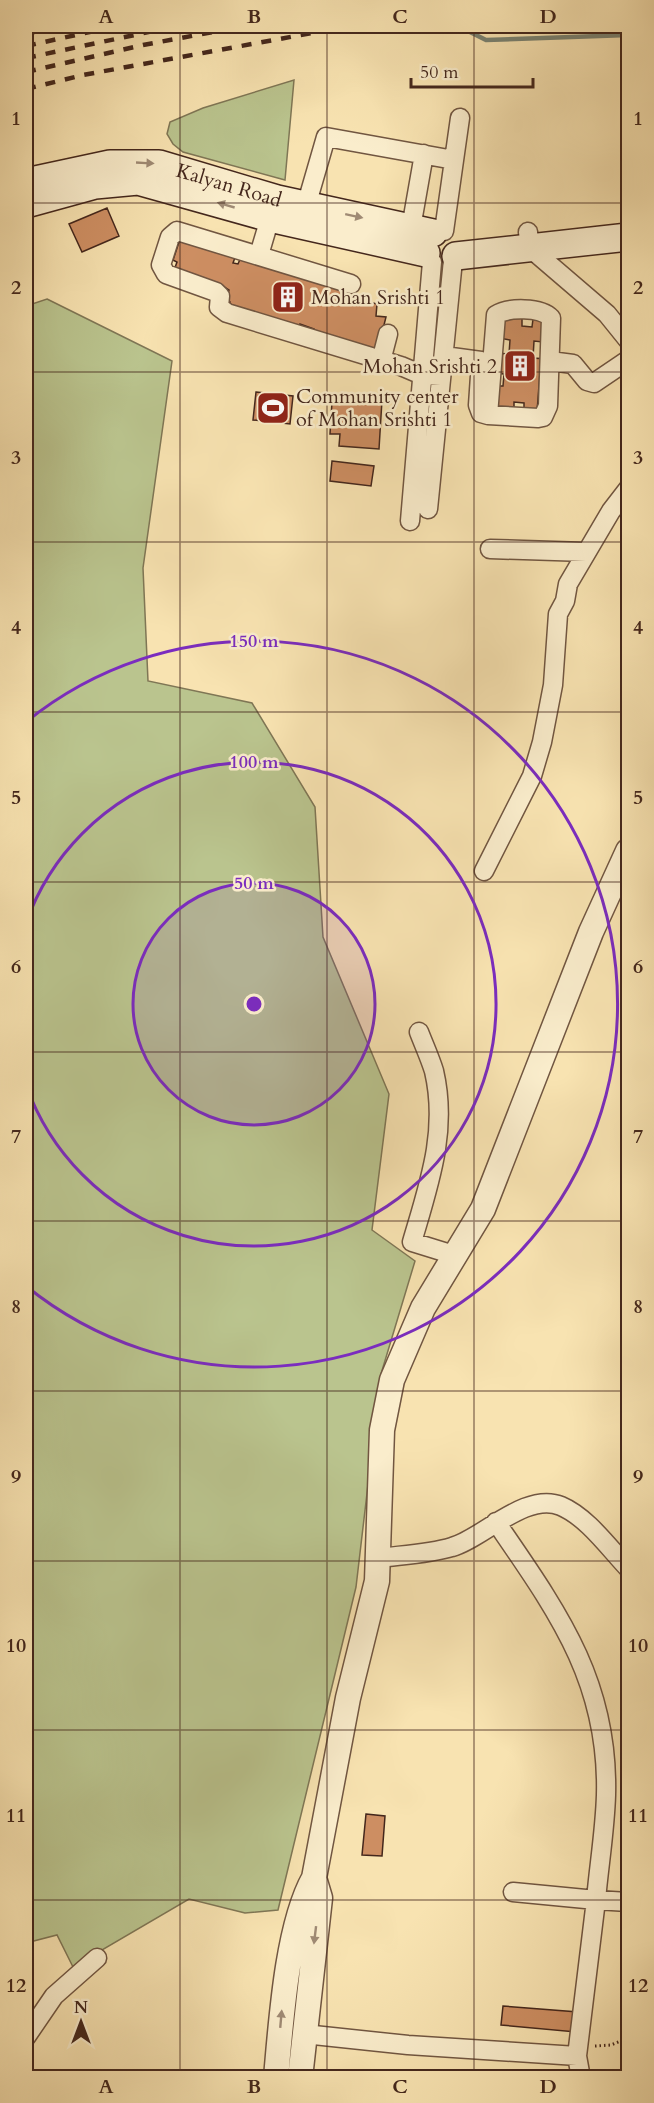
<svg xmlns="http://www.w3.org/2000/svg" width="654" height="2103" font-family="Cardo,serif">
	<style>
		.green { fill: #bac48e; stroke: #7f7655; stroke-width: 1.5 }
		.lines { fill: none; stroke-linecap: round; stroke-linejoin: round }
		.stream { stroke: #798272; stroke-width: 4.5 }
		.building { fill: #cd8e62; stroke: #44271c; stroke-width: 1.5 }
		.minor-casing { stroke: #715641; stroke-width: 21 }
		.tertiary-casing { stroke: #715641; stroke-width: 27 }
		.secondary-casing { stroke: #44271c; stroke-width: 30 }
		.path { stroke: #44271c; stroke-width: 3; stroke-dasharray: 1.5 3; stroke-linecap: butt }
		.minor { stroke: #faedcc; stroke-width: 18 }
		.tertiary { stroke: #faedcc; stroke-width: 24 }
		.secondary { stroke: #faedcc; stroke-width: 27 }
		.rail { stroke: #44271c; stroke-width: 4.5; stroke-dasharray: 10 10; stroke-linecap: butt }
		.oneway { fill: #9f8a74 }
		.grid { fill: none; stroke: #44271c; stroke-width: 1.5; stroke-opacity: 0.55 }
		.ring { fill: none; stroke: #7b2cbf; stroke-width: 3 }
		.labels { text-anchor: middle; stroke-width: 5; stroke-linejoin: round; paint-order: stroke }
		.street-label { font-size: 20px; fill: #44271c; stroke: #faedcc }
		.poi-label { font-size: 20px; fill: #44271c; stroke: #faedcc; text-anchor: start }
		.centre { fill: #7b2cbf; stroke: #faedcc; stroke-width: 3 }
		.ring-label { font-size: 18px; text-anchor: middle; font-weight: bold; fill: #7b2cbf; stroke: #faedcc; stroke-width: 5; stroke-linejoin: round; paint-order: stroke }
		.neatline { fill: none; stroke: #44271c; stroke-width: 2 }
		.grid-label { font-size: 20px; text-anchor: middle; font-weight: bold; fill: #44271c }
	</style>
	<rect width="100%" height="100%" fill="#f8e3b1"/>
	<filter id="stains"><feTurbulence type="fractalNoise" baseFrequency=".00333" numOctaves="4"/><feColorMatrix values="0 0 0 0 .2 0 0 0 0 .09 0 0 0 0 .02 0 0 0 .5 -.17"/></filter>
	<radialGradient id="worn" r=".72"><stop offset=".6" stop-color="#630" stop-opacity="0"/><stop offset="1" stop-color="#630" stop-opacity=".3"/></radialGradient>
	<path class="green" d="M294 80 285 180 183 152 173 144 167 134 170 122 203 108Z
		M47 299 172 361 143 568 148 681 252 703 315 807 323 937 389 1094 372 1230 415 1261 381 1374 356 1587 278 1910 245 1913 189 1899 73 1967 57 1935 26 1943V306Z"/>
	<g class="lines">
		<path class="stream" d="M465 26 466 30 486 40 628 35"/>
	</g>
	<path class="building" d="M107 208 119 236 82 252 69 224Z
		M181 236 236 255 233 263 238 264 241 257 344 286 341 294 377 304 376 316 386 317 377 353 313 334 314 329 300 324 299 329 228 309 230 302 225 300 229 290 221 285 173 273 177 262 173 260Z
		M26 238H31L32 288H26Z
		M522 316V326L532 327 533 319 545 320 543 342 534 341 533 358 547 359 546 373 540 372 537 412 524 411V403L514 402V411L495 409 496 386H503L504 374 494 373 496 353 509 354 510 340 499 338 500 319Z
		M256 392 293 396 290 424 253 420Z
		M350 398 382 400 379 449 339 446 340 434H330L332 402 350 404Z
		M332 461 374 466 371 486 330 481Z
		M366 1814 385 1816 382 1856 362 1855Z
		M503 2006 578 2012 576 2032 501 2025Z"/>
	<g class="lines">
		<g class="minor-casing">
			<path id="minor" d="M306 206 326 137 454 160
				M411 228 424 154
				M444 231 460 118
				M528 232 530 248 607 314 628 340
				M259 255 270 218
				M351 284 177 231 170 237 161 265 166 274 216 292 220 296 219 307 227 313 401 366 422 375 441 376
				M444 356 481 361 478 405 481 413 488 415 538 418 543 417 548 406 551 318C541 307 508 307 496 315L488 415
				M381 361 388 334
				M550 361 573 364 587 381 594 383 628 360
				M428 509 453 260
				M410 521 432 262
				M490 549 586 552
				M484 871 532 776 542 742 553 685 558 614 565 601 568 584 611 511 628 489
				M419 1032C424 1045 430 1058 434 1071 448 1131 429 1184 412 1242L454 1255
				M496 1522C557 1611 609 1681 606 1795 605 1830 599 1865 596 1900L628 1902
				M379 1558C402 1555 429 1554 452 1547 482 1539 526 1491 561 1506 587 1517 609 1548 628 1568
				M304 2034 408 2045 577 2056 596 1900 513 1892
				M26 2037 54 1996 97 1958
				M577 2056 581 2078"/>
		</g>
		<g class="tertiary-casing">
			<path id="tertiary" d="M276 2078C281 2022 287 1926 314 1878L348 1698 377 1581 382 1430 392 1380 423 1308 483 1209 591 932 628 851
				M300 2078 320 1898 314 1878"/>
		</g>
		<g class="secondary-casing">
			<g id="secondary">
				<path id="s1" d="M26 182 110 164H159L277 199 433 233"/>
				<path d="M26 204 95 185 138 181 270 218 426 253"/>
				<path d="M456 256 628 237"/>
			</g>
		</g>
		<path class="path" d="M595 2046 611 2045 628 2038"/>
		<use href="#minor" class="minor"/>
		<use href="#tertiary" class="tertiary"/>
		<use href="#secondary" class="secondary"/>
		<path class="rail" d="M26 34 58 26
			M26 46 117 26
			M26 58 177 26
			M26 72 143 45 245 26
			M26 89 83 75 350 26"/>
	</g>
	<defs><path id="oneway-solid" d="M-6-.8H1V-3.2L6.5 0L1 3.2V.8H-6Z" transform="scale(1.5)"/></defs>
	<g class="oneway">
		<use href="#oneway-solid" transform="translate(145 163) rotate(3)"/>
		<use href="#oneway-solid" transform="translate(226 205) rotate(-164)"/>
		<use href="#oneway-solid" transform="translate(354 216) rotate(12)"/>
		<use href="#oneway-solid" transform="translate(315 1935) rotate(97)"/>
		<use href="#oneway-solid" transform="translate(281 2019) rotate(-85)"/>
	</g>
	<path class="grid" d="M180 26V2078M327 26V2078M474 26V2078M26 203H628M26 372H628M26 542H628M26 712H628M26 882H628M26 1052H628M26 1221H628M26 1391H628M26 1561H628M26 1730H628M26 1900H628"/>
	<circle cx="254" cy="1004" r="121" fill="#7b2cbf" fill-opacity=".12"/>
	<g class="ring">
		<circle cx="254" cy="1004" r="121"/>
		<path d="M26 923A242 242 0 1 1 26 1085"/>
		<path d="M26 722A363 363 0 1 1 26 1286"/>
	</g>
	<defs>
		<g id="building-square" transform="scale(1.725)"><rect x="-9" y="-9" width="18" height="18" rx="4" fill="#8f2418" stroke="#faedcc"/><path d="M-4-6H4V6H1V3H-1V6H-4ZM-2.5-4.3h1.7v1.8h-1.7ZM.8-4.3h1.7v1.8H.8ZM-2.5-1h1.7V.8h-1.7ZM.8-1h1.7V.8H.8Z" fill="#fff"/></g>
		<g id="stadium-square" transform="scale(1.725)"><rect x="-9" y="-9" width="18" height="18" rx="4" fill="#8f2418" stroke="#faedcc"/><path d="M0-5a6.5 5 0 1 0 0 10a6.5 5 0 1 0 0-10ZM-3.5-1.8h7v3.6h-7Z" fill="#fff"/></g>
	</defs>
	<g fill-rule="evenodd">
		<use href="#building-square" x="288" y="297"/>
		<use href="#building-square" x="520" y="366"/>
		<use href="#stadium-square" x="273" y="408"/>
	</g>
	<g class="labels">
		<g class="street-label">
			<text dy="7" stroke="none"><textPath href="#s1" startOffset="208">Kalyan Road</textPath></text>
		</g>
		<g class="poi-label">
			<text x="311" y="304">Mohan Srishti 1</text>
			<text x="497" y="373" text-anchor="end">Mohan Srishti 2</text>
			<text x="296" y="403">Community center<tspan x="296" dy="23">of Mohan Srishti 1</tspan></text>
		</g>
	</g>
	<circle cx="254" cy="1004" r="9" class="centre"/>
	<g class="ring-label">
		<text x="254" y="647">150 m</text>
		<text x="254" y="768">100 m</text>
		<text x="254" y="889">50 m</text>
	</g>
	<rect width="654" height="2103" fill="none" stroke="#f8e3b1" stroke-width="66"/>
	<g transform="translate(81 2022)" stroke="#faedcc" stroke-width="4.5" paint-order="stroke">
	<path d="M0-4.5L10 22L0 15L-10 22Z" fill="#44271c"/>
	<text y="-9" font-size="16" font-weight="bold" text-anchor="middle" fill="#44271c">N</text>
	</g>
	<path d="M411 78v9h122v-9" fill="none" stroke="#44271c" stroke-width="3"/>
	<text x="420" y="78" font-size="18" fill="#44271c" stroke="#faedcc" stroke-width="4.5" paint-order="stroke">50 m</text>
	<rect x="33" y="33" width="588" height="2037" class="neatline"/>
	<g class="grid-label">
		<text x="106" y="23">A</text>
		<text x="254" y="23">B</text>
		<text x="400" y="23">C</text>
		<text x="548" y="23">D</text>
		<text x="16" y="125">1</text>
		<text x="638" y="125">1</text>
		<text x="16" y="294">2</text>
		<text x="638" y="294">2</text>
		<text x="16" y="464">3</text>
		<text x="638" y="464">3</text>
		<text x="16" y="634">4</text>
		<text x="638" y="634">4</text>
		<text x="16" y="804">5</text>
		<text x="638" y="804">5</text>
		<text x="16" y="973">6</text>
		<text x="638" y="973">6</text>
		<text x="16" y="1143">7</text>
		<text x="638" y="1143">7</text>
		<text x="16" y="1313">8</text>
		<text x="638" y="1313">8</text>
		<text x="16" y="1483">9</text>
		<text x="638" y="1483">9</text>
		<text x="16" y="1652">10</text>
		<text x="638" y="1652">10</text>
		<text x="16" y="1822">11</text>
		<text x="638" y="1822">11</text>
		<text x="16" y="1992">12</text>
		<text x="638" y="1992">12</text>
		<text x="106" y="2093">A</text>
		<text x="254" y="2093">B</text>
		<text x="400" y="2093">C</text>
		<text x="548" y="2093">D</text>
	</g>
	<rect width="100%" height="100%" filter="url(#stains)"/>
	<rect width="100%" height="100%" fill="url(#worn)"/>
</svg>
